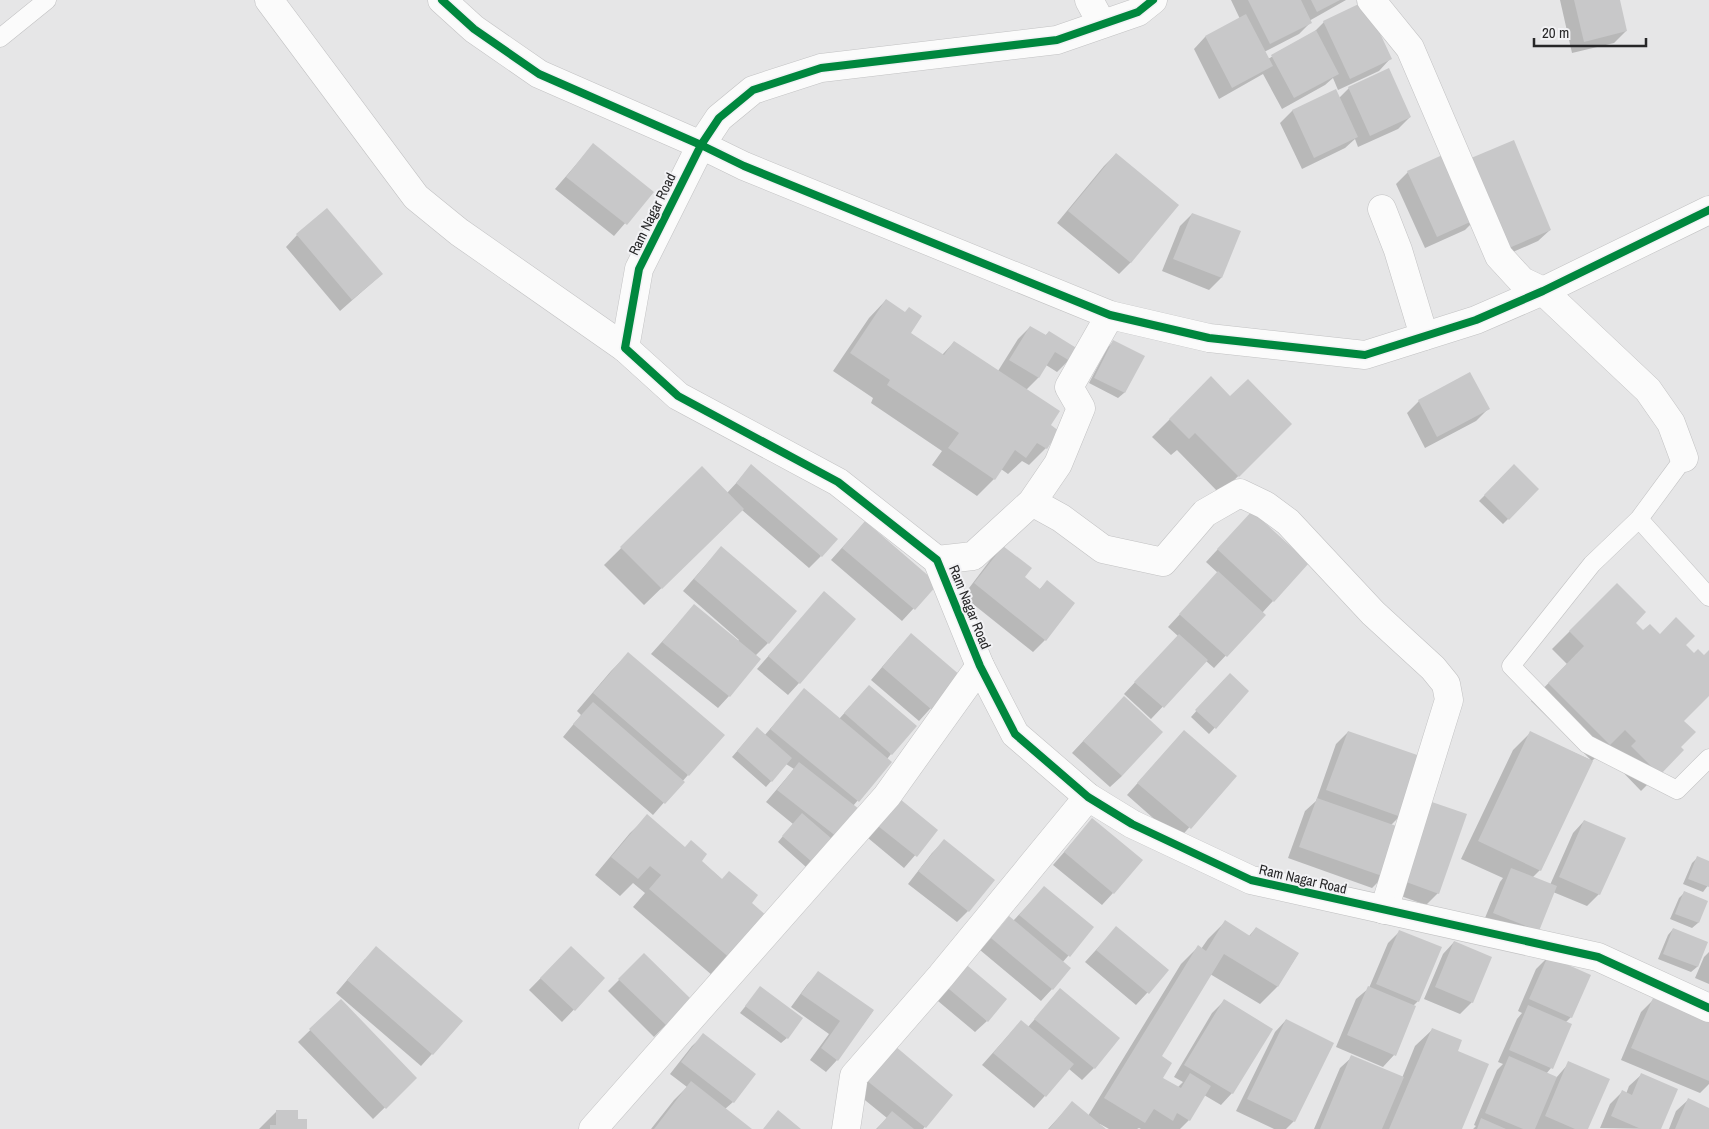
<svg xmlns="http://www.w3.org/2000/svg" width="1709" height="1129" font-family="'Archivo Narrow',sans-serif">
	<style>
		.shadow { fill: #0003 }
		.building { fill: #c8c8c9 }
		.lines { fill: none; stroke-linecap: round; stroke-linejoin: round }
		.service-casing { stroke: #c2c2c3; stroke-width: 19 }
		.minor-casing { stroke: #c2c2c3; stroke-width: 29 }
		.tertiary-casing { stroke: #c2c2c3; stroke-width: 29 }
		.service { stroke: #fbfbfb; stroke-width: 18 }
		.minor { stroke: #fbfbfb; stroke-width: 28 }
		.tertiary { stroke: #fbfbfb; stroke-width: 28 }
		.cycleway-casing { stroke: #f2f2f5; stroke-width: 11 }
		.cycleway { stroke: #00873e; stroke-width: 8 }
		.labels { text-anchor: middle; stroke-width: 4; stroke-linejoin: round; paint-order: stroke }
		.street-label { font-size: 14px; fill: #272728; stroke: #f2f2f5 }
	</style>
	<rect width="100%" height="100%" fill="#e6e6e7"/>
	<path class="shadow" d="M1231 0H1346L1309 21 1310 23 1299 34 1264 52 1268 59 1312 34 1324 22 1390 59 1379 71 1338 90 1333 78 1325 85 1282 109 1263 74 1219 99 1194 49 1205 37 1240 19Z
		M1560 0H1618L1626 31 1614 43 1572 53Z
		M1349 88 1410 117 1398 129 1358 147 1355 139 1345 148 1302 169 1280 123 1292 111 1336 91 1339 98Z
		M593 145 652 192 614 236 555 189Z
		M1116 154 1131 262 1119 274 1057 223 1104 166Z
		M1408 172 1550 230 1538 241 1490 262 1473 222 1465 230 1425 248 1396 184Z
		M1192 214 1239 232 1221 278 1209 290 1162 271 1180 226Z
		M297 235 382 274 340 311 286 247Z
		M886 300 910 333 942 355 954 342 998 371 1018 339 1030 327 1045 336 1049 332 1069 360 1057 372 1046 365 1038 378 1026 390 1049 426 1046 448 1029 465 1022 461 1008 474 1001 469 994 479 977 496 932 465 942 451 871 403 873 398 833 371 869 318Z
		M1113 342 1143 357 1124 393 1118 398 1089 383 1108 347Z
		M1469 374 1488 409 1476 421 1425 448 1407 413 1419 401Z
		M1211 378 1230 398 1291 424 1220 494 1177 450 1171 455 1152 437Z
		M752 466 821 556 809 568 742 510 644 605 604 565 702 468 727 493Z
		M1514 466 1538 489 1503 524 1479 501Z
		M865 522 936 584 902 621 831 560Z
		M1240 525 1273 601 1262 613 1264 615 1214 668 1206 661 1151 719 1124 694 1178 636 1168 627 1218 573 1206 562Z
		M1003 547 1023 578 1039 590 1047 582 1045 640 1033 652 963 596 991 559Z
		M710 560 768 643 755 656 729 696 718 708 651 654 694 606 738 641 739 640 683 591Z
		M1617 584 1634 623 1643 631 1659 635 1684 646 1694 655 1704 657 1709 652V694L1683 721 1679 748 1682 750 1641 791 1615 764 1607 746 1592 761 1540 870 1532 878 1550 885 1573 833 1584 821 1599 894 1587 906 1553 892 1538 930 1482 925 1500 882 1503 878 1461 859 1513 750 1530 733 1591 760 1531 701 1567 664 1552 649Z
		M824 593 799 683 788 695 757 669Z
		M900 646 959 677 919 721 871 680Z
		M628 654 688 775 653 815 563 737 581 715 577 711 611 671Z
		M1224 680 1248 691 1209 734 1191 717Z
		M869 686 891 754 887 759 890 762 853 806 857 809 806 867 778 842 793 824 766 802 794 769 786 764 766 787 732 757 751 735 764 736 804 690 839 719Z
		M1112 710 1122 776 1110 787 1072 753Z
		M1184 731 1235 776 1178 840 1127 795Z
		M1348 732 1400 816 1391 825 1384 876 1372 888 1288 858 1305 811 1316 801 1336 744Z
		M1426 801 1438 893 1426 905 1387 891Z
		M888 812 937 830 904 868 868 838Z
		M648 816 767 918 713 976 633 907 645 893 633 883 620 896 595 875 630 833Z
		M1092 820 1113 893 1102 905 1053 865Z
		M944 841 968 911 957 922 908 884 932 853Z
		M1697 858 1709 862V884L1703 892 1683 884 1692 863Z
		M1044 888 1092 928 1062 963 1052 989 1041 1001 980 950 1009 918 1013 921Z
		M1685 892 1706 901 1698 923 1692 928 1670 919 1679 898Z
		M1225 922 1249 936 1256 928 1298 954 1277 987 1260 1004 1210 974 1160 1056 1161 1078 1177 1088 1183 1082 1174 1077 1212 1013 1224 1001 1232 1093 1221 1105 1204 1095 1189 1120 1180 1129H1141L1139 1128 1137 1129H1109L1100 1124 1099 1125 1104 1129H1048L1072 1103 1088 1116 1181 964 1198 947 1201 949 1208 939Z
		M1116 928 1168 970 1136 1005 1085 962Z
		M1673 929 1706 942 1697 967 1691 972 1658 959 1668 935Z
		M1400 931 1418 1001 1413 1006 1394 1055 1383 1067 1336 1047 1356 999 1369 988 1388 943Z
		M1454 942 1472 1002 1460 1014 1424 999 1443 954Z
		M571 947 604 978 562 1022 529 990Z
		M1709 952V984L1695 978 1704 957Z
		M644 955 690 1000 654 1037 608 991Z
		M1548 957 1571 1017 1565 1023 1551 1068 1546 1074 1556 1078 1569 1063 1587 1129H1473L1476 1126 1474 1125 1497 1070 1503 1064 1498 1062 1517 1019 1522 1013 1518 1011 1536 969Z
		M365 959 462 1021 421 1066 336 993Z
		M818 973 873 1011 837 1060 826 1072 810 1060 829 1034 791 1007 807 985Z
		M950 974 987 1021 975 1032 932 996Z
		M760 988 787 1038 781 1043 740 1013Z
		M1060 990 1094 1068 1082 1080 1069 1069 1034 1108 982 1065 1021 1021 1028 1027Z
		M341 1000 415 1078 373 1119 298 1042Z
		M1653 1000 1709 1023V1084L1700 1093 1621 1060 1641 1012Z
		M1286 1020 1294 1121 1286 1129H1274L1236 1111 1275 1032Z
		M1433 1029 1457 1052 1460 1129H1314L1340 1068 1352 1057 1402 1078 1415 1046Z
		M704 1035 733 1102 725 1109 750 1129H651L674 1100 687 1087 670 1074 692 1046Z
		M883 1060 951 1095 923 1129H876L887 1118 855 1092Z
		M1641 1075 1659 1129 1600 1128 1610 1104 1622 1092 1626 1094 1629 1086Z
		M1688 1100 1709 1109 1708 1129H1669L1676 1111Z
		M277 1111 297 1120 306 1129H259Z"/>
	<path class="building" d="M1248 0H1301L1312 23 1270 44Z
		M1311 0H1340L1317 12Z
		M1574 0H1620L1627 31 1584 42Z
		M1365 1 1392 59 1350 79 1323 21Z
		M1246 14 1273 66 1232 88 1205 36Z
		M1316 30 1339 74 1294 98 1271 55Z
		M1389 68 1411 117 1370 136 1348 87Z
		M1336 89 1358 137 1314 158 1292 110Z
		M1514 140 1551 230 1502 251 1464 161Z
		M593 143 654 192 627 225 566 177Z
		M1449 152 1479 218 1437 237 1407 171Z
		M1116 153 1179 205 1131 263 1068 211Z
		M327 208 383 274 352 300 296 234Z
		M1192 213 1241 231 1222 278 1173 259Z
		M886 299 905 312 909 307 922 316 911 333 944 355 954 341 1060 411 1051 425 1059 431 1047 449 1037 443 1026 458 1015 450 995 480 948 448 959 433 887 385 890 380 850 353Z
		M1030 326 1046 335 1049 331 1078 349 1070 361 1055 352 1039 378 1009 360Z
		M1113 340 1145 356 1125 393 1094 378Z
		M1470 372 1490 409 1437 437 1418 400Z
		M1211 376 1230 396 1248 379 1292 424 1239 477 1195 433 1189 439 1169 419Z
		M751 464 838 539 822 557 736 483Z
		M1514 464 1539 489 1509 520 1484 495Z
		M702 466 744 509 662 589 620 547Z
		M1252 511 1309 563 1274 602 1217 549Z
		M865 521 938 584 915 610 842 548Z
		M721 546 797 611 769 644 694 579Z
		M1003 546 1032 568 1025 577 1040 589 1047 580 1075 603 1046 641 974 583Z
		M1218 571 1266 615 1227 657 1179 614Z
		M1617 583 1646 612 1636 623 1643 630 1650 624 1660 634 1676 617 1695 636 1686 645 1694 653 1698 649 1704 655 1709 650V696L1684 721 1696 732 1681 747 1684 750 1660 775 1631 746 1636 741 1625 730 1610 745 1548 683 1584 646 1569 631Z
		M824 591 856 619 800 684 768 656Z
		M694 604 761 659 730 697 662 642Z
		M911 633 961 676 932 710 882 667Z
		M1179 634 1208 660 1164 708 1134 682Z
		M628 652 725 735 689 776 593 693Z
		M1230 673 1249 691 1216 729 1195 710Z
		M869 685 917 726 892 755 844 713Z
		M804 688 892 762 859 802 770 729Z
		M1124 696 1163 732 1122 776 1083 741Z
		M593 702 685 782 665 804 573 724Z
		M757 727 792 758 772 782 737 751Z
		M1184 730 1237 776 1191 829 1137 783Z
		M1348 731 1423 757 1401 817 1326 790Z
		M1530 731 1593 761 1541 871 1478 841Z
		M799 762 859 809 837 837 777 790Z
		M1317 798 1402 828 1385 877 1299 847Z
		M900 799 938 830 917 857 878 826Z
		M1426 800 1467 814 1439 894 1398 879Z
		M802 813 832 839 812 862 782 836Z
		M647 814 685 847 691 840 707 854 702 861 722 879 729 871 758 895 752 903 768 917 732 960 649 889 661 875 650 866 638 879 611 857Z
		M1092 818 1143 860 1114 894 1064 852Z
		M1584 820 1626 838 1600 895 1559 877Z
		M944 839 995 880 969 912 918 871Z
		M1697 856 1709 861V887L1688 879Z
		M1511 868 1557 886 1539 931 1493 913Z
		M1044 886 1094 927 1070 957 1019 915Z
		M1684 891 1708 901 1699 923 1675 914Z
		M1009 916 1071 968 1053 990 991 938Z
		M1225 920 1250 936 1256 927 1299 953 1278 987 1224 954 1162 1056 1172 1063 1163 1078 1181 1088 1190 1073 1211 1086 1190 1121 1177 1113 1173 1121 1154 1109 1145 1123 1104 1098 1198 945 1206 951Z
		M1116 926 1169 970 1149 994 1096 950Z
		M1673 928 1708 942 1698 967 1663 954Z
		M1399 930 1442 947 1419 1002 1376 984Z
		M1454 941 1492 957 1473 1003 1435 987Z
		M376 946 463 1021 433 1055 347 980Z
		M571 946 605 978 575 1011 540 978Z
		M644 953 692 1000 667 1026 618 979Z
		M1548 956 1591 975 1572 1018 1529 999Z
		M962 961 1007 999 988 1022 943 984Z
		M818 971 874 1010 838 1061 821 1048 840 1021 801 994Z
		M760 986 803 1018 788 1039 745 1006Z
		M1368 986 1416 1006 1396 1056 1347 1035Z
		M1060 988 1120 1038 1095 1069 1034 1019Z
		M1653 998 1709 1022V1081L1631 1048Z
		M341 999 417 1078 386 1109 309 1029Z
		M1224 999 1273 1029 1233 1094 1184 1065Z
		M1528 1005 1572 1024 1553 1069 1509 1050Z
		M1286 1019 1334 1043 1295 1122 1247 1099Z
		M1021 1020 1074 1064 1046 1097 993 1053Z
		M1432 1028 1462 1040 1458 1051 1489 1064 1462 1129H1389Z
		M703 1033 756 1074 734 1103 681 1062Z
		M895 1046 953 1095 926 1128 866 1080Z
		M1351 1055 1404 1077 1382 1129H1320Z
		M1509 1056 1557 1077 1535 1129H1523L1485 1113Z
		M1568 1061 1610 1079 1588 1129H1575L1545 1116Z
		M1641 1073 1678 1089 1661 1129H1641L1611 1116 1622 1090 1632 1095Z
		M691 1081 752 1129H654Z
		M1688 1098 1709 1108V1129H1675Z
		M1072 1101 1106 1129H1049Z
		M276 1110H298V1119H307V1129H270V1125H276Z
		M778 1110 801 1129H763Z
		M892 1111 914 1129H877Z
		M1481 1118 1506 1129H1477Z"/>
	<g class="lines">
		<g class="service-casing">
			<path id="service" d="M0 38 47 0
				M1684 458 1639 519 1592 564 1511 666 1587 744 1677 790 1709 758
				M1639 519 1709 597"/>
		</g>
		<g class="minor-casing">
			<path id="minor" d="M269 0 416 197 459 232 625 348
				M1089 0 1102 24
				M1371 0 1410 48 1499 256 1522 281 1543 291 1648 390 1671 423 1684 458
				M1382 209 1398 250 1424 336
				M1032 502 1061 518 1103 549 1163 562 1205 513 1240 493 1265 505 1288 522 1373 613 1433 668 1446 684 1449 700 1384 910
				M937 560 973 556 1032 502 1058 464 1081 408 1069 387 1110 315
				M593 1129 887 796 980 666
				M846 1129 854 1076 941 976 1088 797"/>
		</g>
		<g class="tertiary-casing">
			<path id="tertiary" d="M442 0 474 29 539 74 701 145 744 166 1110 315 1209 338 1365 355 1476 320 1543 291 1709 210
				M1153 0 1138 12 1057 40 821 68 753 90 719 118 701 145 639 269 625 348 678 396 838 482 937 560 980 666 1015 734 1088 797 1132 824 1251 880 1598 957 1709 1008"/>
		</g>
		<use href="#service" class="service"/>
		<use href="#minor" class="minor"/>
		<use href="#tertiary" class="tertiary"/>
		<g class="cycleway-casing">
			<path id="cycleway" d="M442 0 474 29 539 74 701 145 744 166 1110 315 1209 338 1365 355 1476 320 1543 291 1709 210
				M1153 0 1138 12 1057 40 821 68 753 90 719 118 701 145 639 269 625 348 678 396 838 482 937 560 980 666 1015 734 1088 797 1132 824 1251 880 1598 957 1709 1008"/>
		</g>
		<use href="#cycleway" class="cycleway"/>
	</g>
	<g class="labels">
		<g class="street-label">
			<text transform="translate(652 214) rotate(-64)" y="5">Ram Nagar Road</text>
			<text transform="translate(970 607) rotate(68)" y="5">Ram Nagar Road</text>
			<text transform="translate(1303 879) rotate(13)" y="5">Ram Nagar Road</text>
		</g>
	</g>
	<path d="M1534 38v8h112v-8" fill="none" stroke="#272728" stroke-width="2.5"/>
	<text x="1542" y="38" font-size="15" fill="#272728" stroke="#f2f2f5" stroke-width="4" paint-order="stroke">20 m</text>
</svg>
